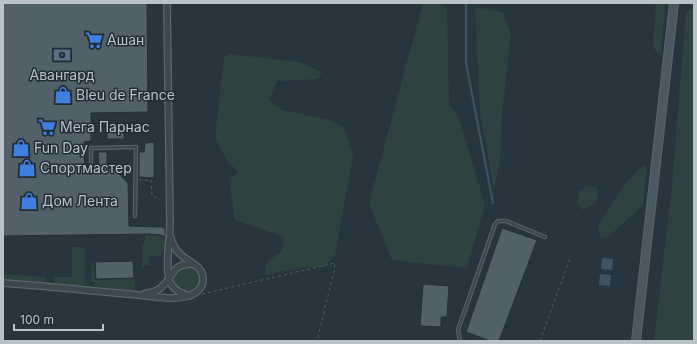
<svg xmlns="http://www.w3.org/2000/svg" width="697" height="344" font-family="Inter,sans-serif">
	<style>
		.green { fill: #2e4341 }
		.water { fill: #3e5464 }
		.lines { fill: none; stroke-linecap: round; stroke-linejoin: round }
		.stream { stroke: #3e5464; stroke-width: 2 }
		.building { fill: #526069; stroke: #232e36 }
		.service-casing { stroke: #5a656c; stroke-width: 4.5 }
		.minor-casing { stroke: #5a656c; stroke-width: 8 }
		.secondary-casing { stroke: #5a656c; stroke-width: 10 }
		.path { stroke: #4d605f; stroke-width: 1; stroke-dasharray: 3 3; stroke-linecap: butt }
		.service { stroke: #3c474f; stroke-width: 2.5 }
		.minor { stroke: #3c474f; stroke-width: 5.5 }
		.secondary { stroke: #4b5761; stroke-width: 8 }
		.labels { text-anchor: middle; stroke-width: 3; stroke-linejoin: round; paint-order: stroke }
		.poi-label { font-size: 14px; fill: #b9c2c9; stroke: #212c34; text-anchor: start }
	</style>
	<rect width="100%" height="100%" fill="#29353e"/>
	<path class="green" d="M423 3H434L447 8 449 105 458 115 485 205 467 268 392 260 369 203Z
		M656 3H665L661 54 656 52 653 45Z
		M475 7 503 12 511 33 502 114 501 152 494 190 480 112Z
		M694 7V341H654L672 186 686 12Z
		M231 54 300 62 322 72 318 79 277 81 269 100 282 110 330 120 344 127 353 156 335 255 324 267H304L264 275 267 262 281 252 284 237 235 220 229 178 238 174 235 168 229 164 215 138 224 57Z
		M643 166 647 168 643 205 608 237 600 238 598 226C610 208 626 178 643 166Z
		M587 186 596 187C602 200 594 205 583 210L577 203 579 192Z
		M145 235 161 236 166 243 161 256 149 257V265H144V269H142V246L145 242Z
		M72 247H81L85 249V283L81 286 57 284 54 281 53 277H72Z
		M92 262H94L95 280 134 279 135 278V288L130 291 96 287 92 281Z
		M174 279a13 13 0 1 1 26 0a13 13 0 1 1-26 0Z
		M3 274 45 277 47 278 45 282 42 283 3 279Z"/>
	<path class="water" d="M602 258 613 259 612 270 601 269Z
		M600 274 611 275 610 286 599 285Z"/>
	<g class="lines">
		<path class="stream" d="M466 3V63L493 203"/>
	</g>
	<path class="building" d="M3 3H147L148 112 91 113V141L84 142 85 173H93L99 168 98 152H107V168H113L128 183 129 226 162 227 165 229V237L161 235 149 234 3 236Z
		M107 130H124V139H107Z
		M154 142V178L139 177V152H144L145 143Z
		M502 228 537 240 499 341H490L466 332Z
		M133 261 134 278 96 279 95 262Z
		M423 284 449 286 447 317H441V327L420 326Z"/>
	<g class="lines">
		<g class="service-casing">
			<path id="service" d="M91 168V148L136 147 135 216
				M460 341 458 330 495 224 498 221H506L545 237"/>
		</g>
		<g class="minor-casing">
			<path id="minor" d="M167 3 170 224C170 237 164 273 171 284 175 291 181 293 189 296
				M3 283C44 286 86 290 127 294 146 295 170 301 188 296 196 294 203 288 203 280 204 266 188 262 180 254 174 249 172 242 170 235
				M144 294C149 293 155 292 159 289 174 279 170 263 193 264"/>
		</g>
		<g class="secondary-casing">
			<path id="secondary" d="M636 341 674 3"/>
		</g>
		<path class="path" d="M139 180H151L152 196 160 199
			M202 294 335 263 334 271 317 341
			M540 341 570 258"/>
		<use href="#service" class="service"/>
		<use href="#minor" class="minor"/>
		<use href="#secondary" class="secondary"/>
	</g>
	<defs>
		<g id="supermarket-bare" transform="scale(1.38)"><path d="M-6-5.5h2.5l.6 2H6L4.5 2H-2.5L-4.4-4H-6ZM-1.5 3.2a1.3 1.3 0 1 0 .1 0ZM3 3.2a1.3 1.3 0 1 0 .1 0Z" fill="#3f7fe0" stroke="#212c34" stroke-width="2.5" paint-order="stroke"/></g>
		<g id="bank-bare" transform="scale(1.38)"><path d="M-6-4H6V4H-6ZM0-2.3a2.3 2.3 0 1 0 0 4.6a2.3 2.3 0 1 0 0-4.6Z" fill="#5c6f8a" stroke="#212c34" stroke-width="2.5" paint-order="stroke"/></g>
		<g id="shop-bare" transform="scale(1.38)"><path d="M-5-2.5h2.3a2.7 3.5 0 0 1 5.4 0H5L5.5 6h-11ZM-1.5-2.5h3a1.5 2.3 0 0 0-3 0Z" fill="#3f7fe0" stroke="#212c34" stroke-width="2.5" paint-order="stroke"/></g>
	</defs>
	<g fill-rule="evenodd">
		<use href="#supermarket-bare" x="94" y="40"/>
		<use href="#bank-bare" x="62" y="55"/>
		<use href="#shop-bare" x="63" y="95"/>
		<use href="#supermarket-bare" x="47" y="127"/>
		<use href="#shop-bare" x="21" y="148"/>
		<use href="#shop-bare" x="27" y="168"/>
		<use href="#shop-bare" x="29" y="201"/>
	</g>
	<g class="labels">
		<g class="poi-label">
			<text x="107" y="45">Ашан</text>
			<text x="62" y="80" text-anchor="middle">Авангард</text>
			<text x="76" y="100">Bleu de France</text>
			<text x="60" y="132">Мега Парнас</text>
			<text x="34" y="153">Fun Day</text>
			<text x="40" y="173">Спортмастер</text>
			<text x="42" y="206">Дом Лента</text>
		</g>
	</g>
	<rect width="697" height="344" fill="none" stroke="#b9c2c9" stroke-width="8"/>
	<path d="M14 324v6h89v-6" fill="none" stroke="#b9c2c9" stroke-width="2"/>
	<text x="20" y="324" font-size="12" fill="#b9c2c9" stroke="#212c34" stroke-width="3" paint-order="stroke">100 m</text>
</svg>
